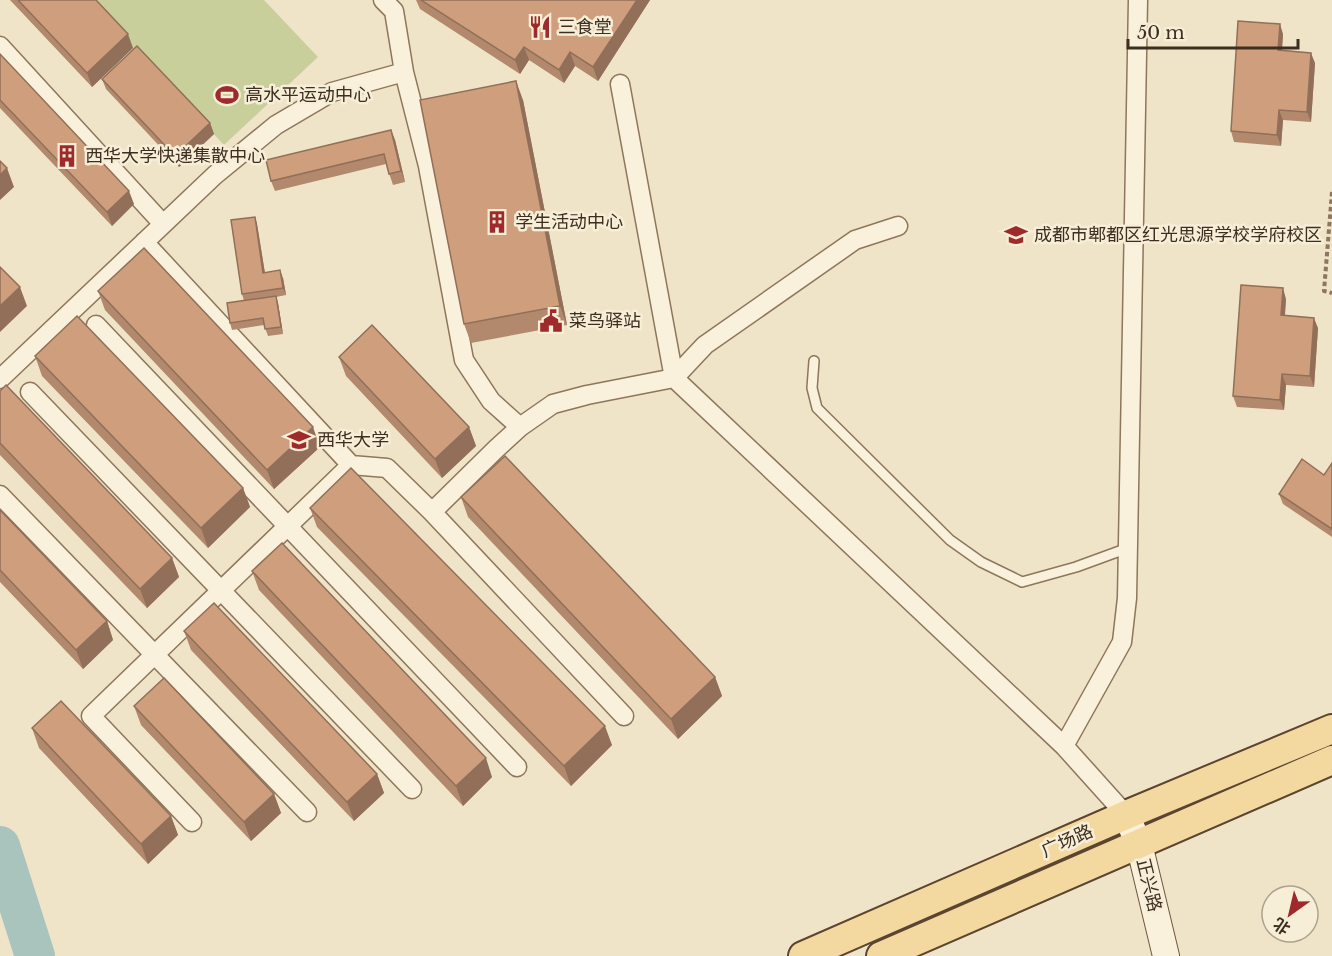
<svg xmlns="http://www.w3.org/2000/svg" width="1332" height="956" font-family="'Libre Baskerville','Noto Sans SC',serif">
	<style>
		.green { fill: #c9cf9b }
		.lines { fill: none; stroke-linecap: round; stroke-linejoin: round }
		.river { stroke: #a9c4bc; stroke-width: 40 }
		.lane-casing { stroke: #8d765c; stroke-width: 12 }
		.street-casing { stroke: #8d765c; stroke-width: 21 }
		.secondary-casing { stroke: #6f573f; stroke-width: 28 }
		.primary-casing { stroke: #5b4430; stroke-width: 32 }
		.path { stroke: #8d765c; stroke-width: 4; stroke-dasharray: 4.5 3; stroke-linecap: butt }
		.lane { stroke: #faf1dc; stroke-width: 9 }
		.street { stroke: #faf1dc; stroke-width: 18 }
		.secondary { stroke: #faf1dc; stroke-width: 26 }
		.primary { stroke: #f3d9a0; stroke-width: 28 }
		.wall { fill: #b2896c }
		.shaded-wall { fill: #916f58 }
		.building { fill: #cf9f7d; stroke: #916f58; stroke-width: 1.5 }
		.labels { text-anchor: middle; stroke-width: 5; stroke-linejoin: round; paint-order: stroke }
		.poi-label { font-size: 18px; fill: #3d2e20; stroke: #f7eed8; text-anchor: start }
		.street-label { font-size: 18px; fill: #3d2e20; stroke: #f7eed8 }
	</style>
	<rect width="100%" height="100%" fill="#f0e4c8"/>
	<path class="green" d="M88 0H264L318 57 224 145Z"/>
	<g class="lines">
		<path class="river" d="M0 846 35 956"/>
		<g class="lane-casing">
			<path id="lane" d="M814 361 812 388 817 408 950 540 981 562 1022 582 1076 567 1128 548"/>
		</g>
		<g class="street-casing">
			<path id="street" d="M383 0 394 11 404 72 428 166 464 360 491 401 520 427 553 404 587 395 674 378 1064 746 1126 815
				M0 46 163 224
				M620 84 674 378
				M144 242 351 465
				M96 325 517 767
				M674 378 705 345 855 240 898 226
				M0 379 215 175 276 125 332 92 404 72
				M30 392 412 789
				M520 427 496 449 432 512 624 716
				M0 495 307 812
				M1064 746 1122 642 1127 598 1138 0
				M192 822 91 716 351 465 387 468 432 512"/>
		</g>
		<g class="secondary-casing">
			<path id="secondary" d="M1126 815 1139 844 1166 956"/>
		</g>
		<g class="primary-casing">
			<path id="primary" d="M803 956 1126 815 1332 729
				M881 956 1332 760"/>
		</g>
		<path class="path" d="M1332 192 1324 291 1332 293"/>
		<use href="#lane" class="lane"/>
		<use href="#street" class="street"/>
		<use href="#secondary" class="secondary"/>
		<use href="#primary" class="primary"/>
	</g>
	<path class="wall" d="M10 0H96L133 48 92 87Z
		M416 0H650L598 81 575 66 564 83 529 60 520 74 420 9Z
		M1283 34 1282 50 1315 63 1311 122 1283 120 1281 146 1234 142 1231 131Z
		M0 54 134 204 112 226 0 108Z
		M102 79 210 123 214 134 179 167 106 89Z
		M523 100 567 325 471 343 464 324Z
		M391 130 395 140 405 182 393 185 386 164 275 191 271 181Z
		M255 217 257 224 265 273 283 278 286 295 276 297 278 303 283 334 268 336 264 325 232 330 230 323 244 301 242 294Z
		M98 291 320 447 274 489 105 310Z
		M1286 299 1285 315 1318 328 1314 387 1286 385 1284 410 1237 407 1233 396Z
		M35 356 243 488 250 507 208 548 42 376Z
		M339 357 469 427 476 446 442 478 346 376Z
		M0 391 172 558 179 577 147 608 0 455Z
		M1332 463V537L1283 504 1279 494 1324 475Z
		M461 497 715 677 722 696 678 739 468 517Z
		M310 508 612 745 571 786 317 527Z
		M0 510 107 621 113 640 83 669 0 582Z
		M252 571 492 777 463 806 259 590Z
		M184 631 377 774 384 793 354 821 191 650Z
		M134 706 274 794 281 813 251 841 141 725Z
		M32 728 171 816 178 835 148 864 39 748Z"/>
	<path class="shaded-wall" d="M637 0H650L598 81 593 67Z
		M1280 24 1283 34 1281 61 1278 50Z
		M128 34 133 48 92 87 87 73Z
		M524 47 529 60 520 74 515 60Z
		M570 52 575 66 564 83 559 70Z
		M1311 53 1315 63 1311 122 1307 112Z
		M516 81 523 100 567 325 560 306Z
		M1279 110 1283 120 1281 146 1277 135Z
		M210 123 214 134 179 167 175 156Z
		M391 130 395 140 405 182 401 171Z
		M7 168 14 187 0 200V175Z
		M129 191 134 204 112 226 107 212Z
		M255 217 257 224 266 280 263 273Z
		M280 270 283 278 286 295 283 288Z
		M20 287 27 306 0 332V306Z
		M1283 288 1286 299 1284 325 1281 315Z
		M276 296 278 303 283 334 281 327Z
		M1314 318 1318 328 1314 387 1310 376Z
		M1282 374 1286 385 1284 410 1280 400Z
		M313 427 320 447 274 489 267 470Z
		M469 427 476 446 442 478 435 459Z
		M243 488 250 507 208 548 201 528Z
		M172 558 179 577 147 608 140 589Z
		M107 621 113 640 83 669 76 650Z
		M715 677 722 696 678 739 671 719Z
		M605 726 612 745 571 786 564 766Z
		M486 758 492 777 463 806 456 786Z
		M377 774 384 793 354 821 347 802Z
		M274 794 281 813 251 841 244 822Z
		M171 816 178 835 148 864 141 844Z"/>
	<path class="building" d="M18 0H96L128 34 87 73Z
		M421 0H637L593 67 570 52 559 70 524 47 515 60Z
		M1238 21 1280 24 1278 50 1311 53 1307 112 1279 110 1277 135 1231 131Z
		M137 46 210 123 175 156 102 79Z
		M0 54 129 191 107 212 0 100Z
		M516 81 560 306 464 324 420 100Z
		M391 130 401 171 389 174 384 154 271 181 266 160Z
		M0 161 7 168 0 175Z
		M255 217 263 273 280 270 283 288 242 294 231 220Z
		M144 248 313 427 267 470 98 291Z
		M0 267 20 287 0 306Z
		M1241 285 1283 288 1281 315 1314 318 1310 376 1282 374 1280 400 1233 396Z
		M276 296 281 327 265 329 263 318 230 323 227 303Z
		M77 316 243 488 201 528 35 356Z
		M372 325 469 427 435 459 339 357Z
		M6 385 172 558 140 589 0 443V391Z
		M505 456 715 677 671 719 461 497Z
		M1302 459 1324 475 1332 463V529L1279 494Z
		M351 468 605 726 564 766 310 508Z
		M0 510 107 621 76 650 0 570Z
		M282 543 486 758 456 786 252 571Z
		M214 603 377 774 347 802 184 631Z
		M164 678 274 794 244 822 134 706Z
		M61 701 171 816 141 844 32 728Z"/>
	<defs>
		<g id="restaurant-bare" transform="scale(1.8)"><path d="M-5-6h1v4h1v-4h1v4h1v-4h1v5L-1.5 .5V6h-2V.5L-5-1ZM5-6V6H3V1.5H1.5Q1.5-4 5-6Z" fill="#9e2a2b" stroke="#f7eed8" stroke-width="2.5" paint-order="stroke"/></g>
		<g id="stadium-bare" transform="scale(1.8)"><path d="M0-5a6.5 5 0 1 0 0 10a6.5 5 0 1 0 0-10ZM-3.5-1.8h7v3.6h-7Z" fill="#9e2a2b" stroke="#f7eed8" stroke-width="2.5" paint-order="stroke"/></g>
		<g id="building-bare" transform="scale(1.8)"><path d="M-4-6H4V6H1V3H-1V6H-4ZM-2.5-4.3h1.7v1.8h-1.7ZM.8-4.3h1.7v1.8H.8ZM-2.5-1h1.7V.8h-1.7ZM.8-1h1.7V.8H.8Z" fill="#9e2a2b" stroke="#f7eed8" stroke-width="2.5" paint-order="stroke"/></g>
		<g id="school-bare" transform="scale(1.8)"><path d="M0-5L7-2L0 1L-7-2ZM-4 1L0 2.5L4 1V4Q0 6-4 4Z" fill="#9e2a2b" stroke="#f7eed8" stroke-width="2.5" paint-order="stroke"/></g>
		<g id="civic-bare" transform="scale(1.8)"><path d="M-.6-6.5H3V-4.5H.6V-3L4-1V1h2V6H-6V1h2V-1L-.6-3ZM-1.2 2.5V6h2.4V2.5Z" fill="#9e2a2b" stroke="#f7eed8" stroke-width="2.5" paint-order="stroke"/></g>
		<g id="university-bare" transform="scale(1.8)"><path d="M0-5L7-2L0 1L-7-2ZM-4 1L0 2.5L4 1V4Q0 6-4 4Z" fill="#9e2a2b" stroke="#f7eed8" stroke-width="2.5" paint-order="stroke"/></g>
	</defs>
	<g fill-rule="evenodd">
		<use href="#restaurant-bare" x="540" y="27"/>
		<use href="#stadium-bare" x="227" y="95"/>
		<use href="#building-bare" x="67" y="156"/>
		<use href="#building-bare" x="497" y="222"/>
		<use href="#school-bare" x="1016" y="235"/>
		<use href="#civic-bare" x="551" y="321"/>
		<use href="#university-bare" x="299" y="440"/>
	</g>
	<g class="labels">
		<g class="poi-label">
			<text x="558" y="33">三食堂</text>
			<text x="245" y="101">高水平运动中心</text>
			<text x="85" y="162">西华大学快递集散中心</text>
			<text x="515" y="228">学生活动中心</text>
			<text x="1034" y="241">成都市郫都区红光思源学校学府校区</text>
			<text x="569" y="327">菜鸟驿站</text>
			<text x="317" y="446">西华大学</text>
		</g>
		<g class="street-label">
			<text transform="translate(1067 841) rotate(-24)" y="6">广场路</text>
			<text transform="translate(1149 885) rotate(76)" y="6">正兴路</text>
		</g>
	</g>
	<g transform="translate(1290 914) rotate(214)"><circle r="28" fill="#f7eed8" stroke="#ada18e" stroke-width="1.5"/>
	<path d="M0-4.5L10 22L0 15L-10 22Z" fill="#9e2a2b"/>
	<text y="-9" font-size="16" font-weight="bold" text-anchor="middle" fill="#3d2e20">北</text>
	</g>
	<path d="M1128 39v9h170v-9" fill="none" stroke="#3d2e20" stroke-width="3"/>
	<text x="1137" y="39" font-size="18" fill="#3d2e20" stroke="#f7eed8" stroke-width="4.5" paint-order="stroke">50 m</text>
</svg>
